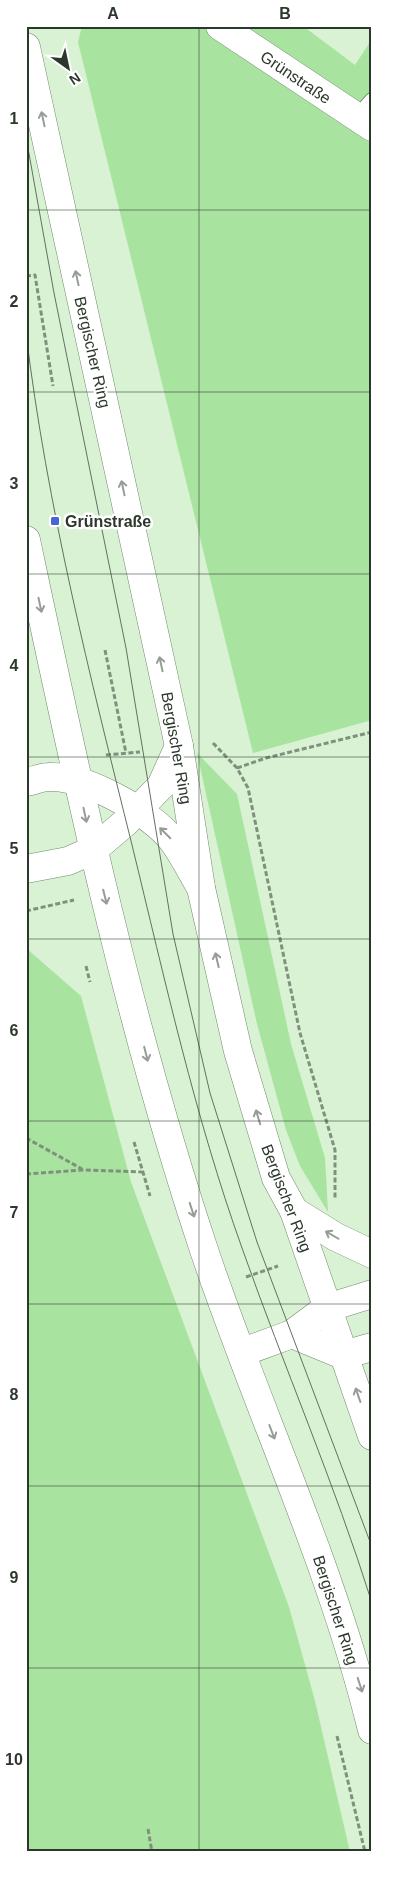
<svg xmlns="http://www.w3.org/2000/svg" width="398" height="1878" font-family="Helvetica,sans-serif">
	<style>
		.green { fill: #a8e39f }
		.lines { fill: none; stroke-linecap: round; stroke-linejoin: round }
		.service-casing { stroke: #728a6f; stroke-width: 16 }
		.minor-casing { stroke: #728a6f; stroke-width: 29 }
		.tertiary-casing { stroke: #728a6f; stroke-width: 29 }
		.secondary-casing { stroke: #728a6f; stroke-width: 29 }
		.path { stroke: #7f917c; stroke-width: 3; stroke-dasharray: 5 2.5; stroke-linecap: butt }
		.service { stroke: #fff; stroke-width: 14 }
		.minor { stroke: #fff; stroke-width: 28 }
		.tertiary { stroke: #fff; stroke-width: 28 }
		.secondary { stroke: #fff; stroke-width: 28 }
		.tram { stroke: #62715f; stroke-width: 1 }
		.oneway { stroke: #969c96 }
		.grid { fill: none; stroke: #2d382c; stroke-width: 1; stroke-opacity: 0.55 }
		.poi-dot { fill: #4664d7; stroke: #fff; stroke-width: 2 }
		.labels { text-anchor: middle; stroke-width: 5; stroke-linejoin: round; paint-order: stroke }
		.street-label { font-size: 16px; fill: #2d382c; stroke: #fff }
		.poi-label { font-size: 16px; font-weight: bold; fill: #2d382c; stroke: #fff; text-anchor: start }
		.neatline { fill: none; stroke: #2d382c; stroke-width: 2 }
		.grid-label { font-size: 16px; text-anchor: middle; font-weight: bold; fill: #2d382c }
	</style>
	<rect width="100%" height="100%" fill="#d8f2d3"/>
	<path class="green" d="M82 26H303L355 65 372 39V720L253 753 78 42Z
		M197 753 237 794 291 1044 325 1158 328 1212 300 1166 286 1130 257 1024Z
		M26 948 81 996 131 1182 289 1607 315 1701 350 1852H26Z"/>
	<g class="lines">
		<g class="service-casing">
			<path id="service" d="M357 117 372 100"/>
		</g>
		<g class="minor-casing">
			<path id="minor" d="M220 26 372 127
				M294 1211 336 1237 372 1254
				M327 1308 372 1294
				M292 1334 343 1355 372 1347"/>
		</g>
		<g class="tertiary-casing">
			<path id="tertiary" d="M26 782C33 781 41 777 49 777 85 775 152 813 173 841 184 856 192 873 201 888
				M26 869 68 861 93 850 126 822 161 786 179 746"/>
		</g>
		<g class="secondary-casing">
			<path id="secondary" d="M26 47 179 746 201 888 238 1051 276 1178 294 1211 372 1436
				M26 540C77 780 127 1020 205 1253 259 1413 332 1566 372 1730
				M243 1352 292 1334 327 1308"/>
		</g>
		<path class="path" d="M26 276 35 275 53 386
			M105 650 126 753
			M213 743 237 768 248 788 300 1033 335 1150V1199
			M106 755 140 752
			M237 768 266 758 372 732
			M26 911 74 900
			M86 966 90 982
			M26 1138 82 1169
			M134 1142 150 1196
			M26 1174 83 1170 142 1172
			M246 1277 278 1266
			M337 1736 365 1852
			M148 1829 152 1852"/>
		<use href="#service" class="service"/>
		<use href="#minor" class="minor"/>
		<use href="#tertiary" class="tertiary"/>
		<use href="#secondary" class="secondary"/>
		<path class="tram" d="M26 137 54 293 126 648 173 934 210 1093 257 1242 372 1547
			M26 333C47 507 90 676 132 845 165 980 195 1117 242 1248 284 1367 334 1482 372 1603"/>
	</g>
	<defs><path id="oneway-shaft" d="M-6 0H5M1.5-3L5.5 0L1.5 3" fill="none" stroke-width="1.6" stroke-linecap="round" stroke-linejoin="round" transform="scale(1.25)"/></defs>
	<g class="oneway">
		<use href="#oneway-shaft" transform="translate(43 119) rotate(-102)"/>
		<use href="#oneway-shaft" transform="translate(77 278) rotate(-102)"/>
		<use href="#oneway-shaft" transform="translate(123 488) rotate(-102)"/>
		<use href="#oneway-shaft" transform="translate(40 605) rotate(78)"/>
		<use href="#oneway-shaft" transform="translate(161 664) rotate(-102)"/>
		<use href="#oneway-shaft" transform="translate(85 815) rotate(78)"/>
		<use href="#oneway-shaft" transform="translate(165 833) rotate(-135)"/>
		<use href="#oneway-shaft" transform="translate(105 897) rotate(76)"/>
		<use href="#oneway-shaft" transform="translate(217 960) rotate(-103)"/>
		<use href="#oneway-shaft" transform="translate(146 1054) rotate(76)"/>
		<use href="#oneway-shaft" transform="translate(258 1117) rotate(-107)"/>
		<use href="#oneway-shaft" transform="translate(192 1210) rotate(72)"/>
		<use href="#oneway-shaft" transform="translate(332 1235) rotate(-150)"/>
		<use href="#oneway-shaft" transform="translate(358 1395) rotate(-109)"/>
		<use href="#oneway-shaft" transform="translate(272 1432) rotate(69)"/>
		<use href="#oneway-shaft" transform="translate(360 1685) rotate(72)"/>
	</g>
	<path class="grid" d="M199 26V1852M26 210H372M26 392H372M26 574H372M26 757H372M26 939H372M26 1121H372M26 1304H372M26 1486H372M26 1668H372"/>
	<rect class="poi-dot" x="50" y="516" width="10" height="10" rx="2.5"/>
	<g class="labels">
		<g class="street-label">
			<text transform="translate(296 77) rotate(34)" y="6">Grünstraße</text>
			<text transform="translate(93 352) rotate(77)" y="6">Bergischer Ring</text>
			<text transform="translate(177 748) rotate(80)" y="6">Bergischer Ring</text>
			<text transform="translate(287 1198) rotate(69)" y="6">Bergischer Ring</text>
			<text transform="translate(336 1610) rotate(72)" y="6">Bergischer Ring</text>
		</g>
		<g class="poi-label">
			<text x="65" y="527">Grünstraße</text>
		</g>
	</g>
	<rect width="398" height="1878" fill="none" stroke="#ffffff" stroke-width="55"/>
	<g transform="translate(68 68) rotate(147)" stroke="#ffffff" stroke-width="4" paint-order="stroke">
	<path d="M0-4L9 19L0 12L-9 19Z" fill="#2d382c"/>
	<text y="-8" font-size="14" font-weight="bold" text-anchor="middle" fill="#2d382c">N</text>
	</g>
	<rect x="28" y="28" width="342" height="1822" class="neatline"/>
	<g class="grid-label">
		<text x="113" y="19">A</text>
		<text x="285" y="19">B</text>
		<text x="14" y="124">1</text>
		<text x="14" y="307">2</text>
		<text x="14" y="489">3</text>
		<text x="14" y="671">4</text>
		<text x="14" y="854">5</text>
		<text x="14" y="1036">6</text>
		<text x="14" y="1218">7</text>
		<text x="14" y="1400">8</text>
		<text x="14" y="1583">9</text>
		<text x="14" y="1765">10</text>
	</g>
</svg>
